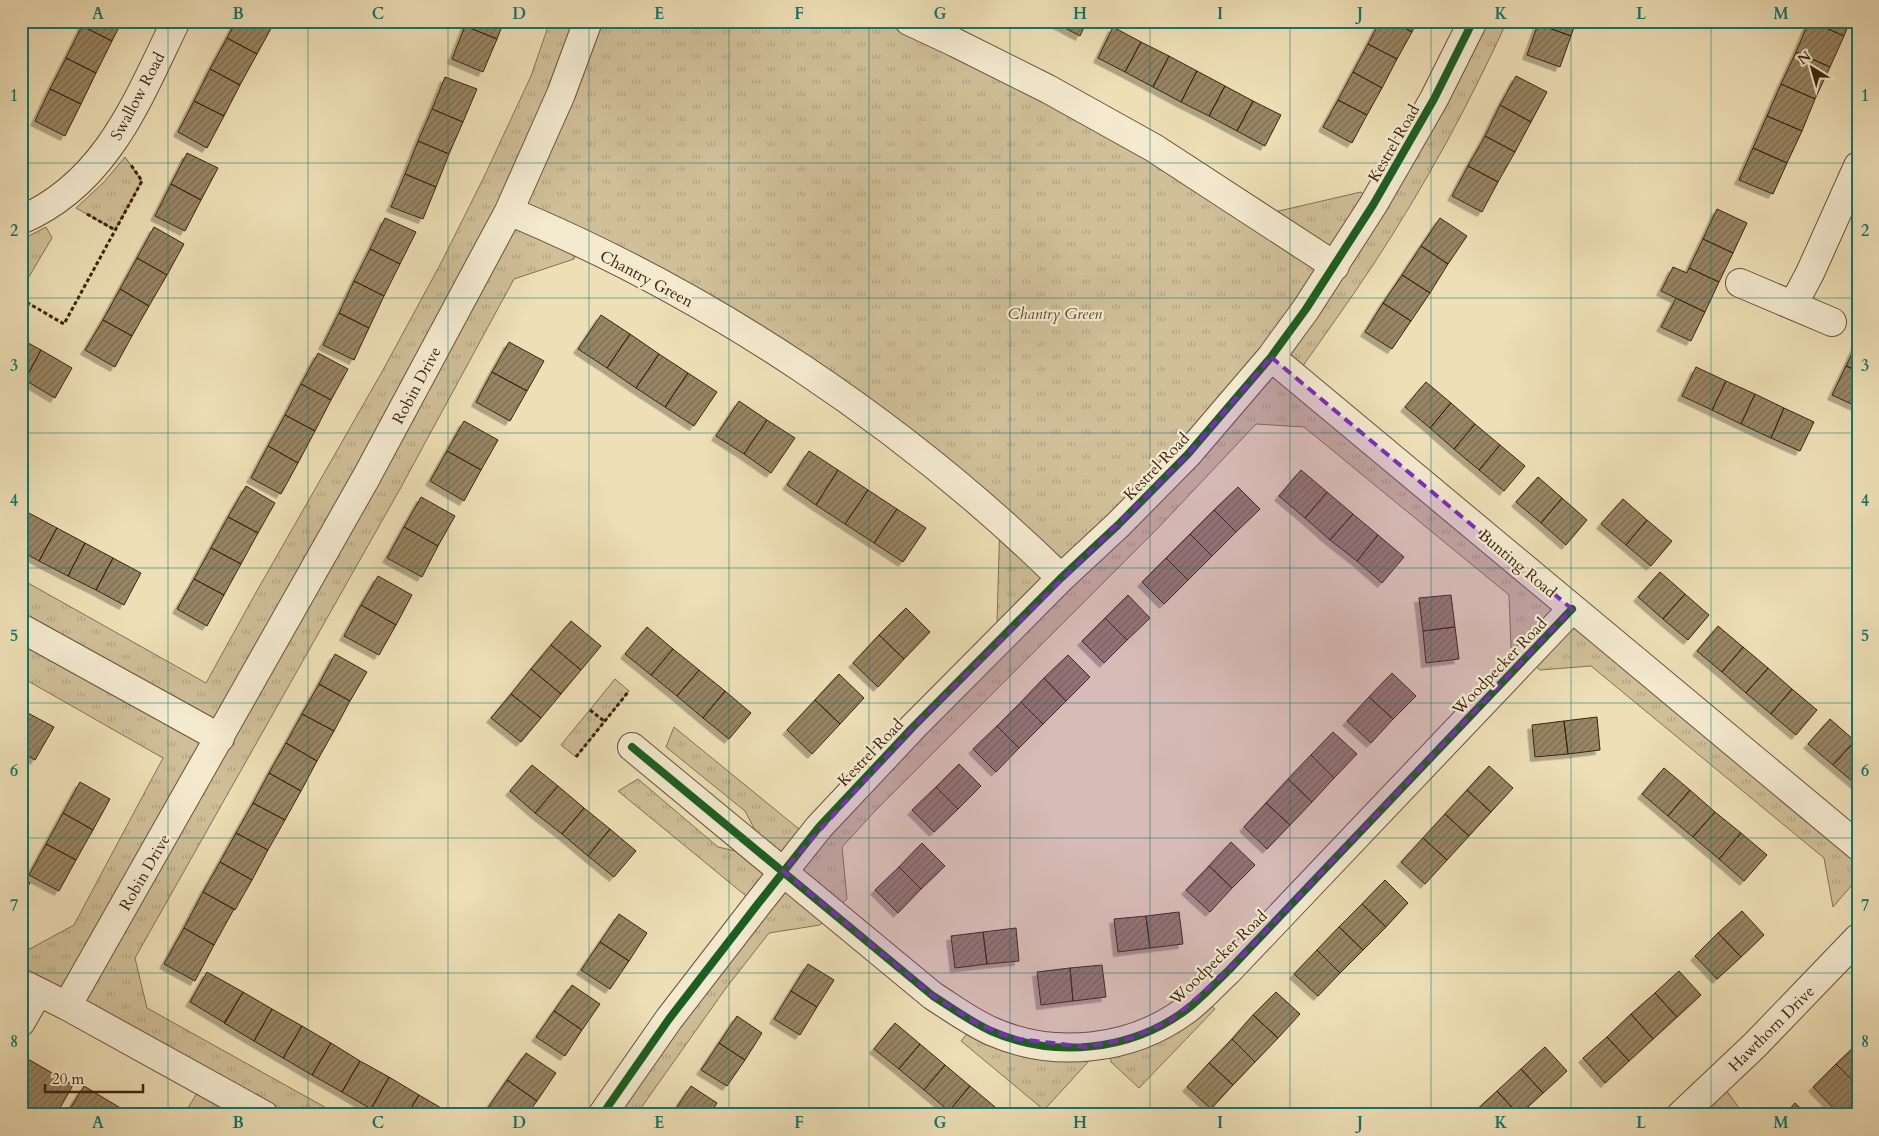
<svg xmlns="http://www.w3.org/2000/svg" width="1879" height="1136" font-family="Cardo,serif">
	<style>
		.grass { fill: url(#grass-tufts); stroke: #867253 }
		.building { fill: url(#building-hatch); stroke: #3b240d; filter: url(#shadow) }
		.lines { fill: none; stroke-linecap: round; stroke-linejoin: round }
		.minor-casing { stroke: #685337; stroke-width: 30 }
		.path { stroke: #3b240d; stroke-width: 3; stroke-dasharray: 4 2.5; stroke-linecap: butt }
		.minor { stroke: #f4ead0; stroke-width: 28 }
		.cycleway-casing { stroke: #f4ead0; stroke-width: 11 }
		.cycleway { stroke: #1b5e20; stroke-width: 8 }
		.marked { fill: #7b2cbf; fill-opacity: 0.2; stroke: #7b2cbf; stroke-width: 4; stroke-dasharray: 10 6; stroke-linejoin: round }
		.grid { fill: none; stroke: #0f766e; stroke-width: 1; stroke-opacity: 0.55 }
		.labels { text-anchor: middle; stroke-width: 4.5; stroke-linejoin: round; paint-order: stroke }
		.street-label { font-size: 16px; fill: #3b240d; stroke: #f4ead0 }
		.park-label { font-size: 16px; font-style: italic; fill: #604b30; stroke: #f4ead0 }
		.neatline { fill: none; stroke: #0f766e; stroke-width: 2 }
		.grid-label { font-size: 16px; text-anchor: middle; font-weight: bold; fill: #0f766e }
	</style>
	<defs>
		<pattern id="grass-tufts" width="24" height="20" patternUnits="userSpaceOnUse" patternTransform="scale(1.25)"><rect width="24" height="20" fill="#d0bf99"/><path d="M3 7l-1-3M5 7V3M7 7l1-3M15 17l-1-3M17 17v-4M19 17l1-3" fill="none" stroke="#b4a483"/></pattern>
		<pattern id="building-hatch" width="6" height="6" patternUnits="userSpaceOnUse" patternTransform="scale(1.25)"><rect width="6" height="6" fill="#988565"/><path d="M-1 1l2-2M0 6l6-6M5 7l2-2" fill="none" stroke="#7d6d52"/></pattern>
		<filter id="shadow"><feDropShadow dx="-4.5" dy="4.5" stdDeviation="0" flood-color="#0004"/></filter>
	</defs>
	<rect width="100%" height="100%" fill="#eedfb6"/>
	<filter id="stains"><feTurbulence type="fractalNoise" baseFrequency=".004" numOctaves="4"/><feColorMatrix values="0 0 0 0 .2 0 0 0 0 .09 0 0 0 0 .02 0 0 0 .5 -.17"/></filter>
	<radialGradient id="worn" r=".72"><stop offset=".6" stop-color="#630" stop-opacity="0"/><stop offset="1" stop-color="#630" stop-opacity=".3"/></radialGradient>
	<path class="grass" d="M550 21H909L1257 216 1361 192 1373 204 1473 21H1507C1469 105 1424 187 1373 265 1348 303 1321 340 1295 377L1847 836 1858 827V878L1833 907 1824 858 1591 666 1540 670 1511 648 1509 595 1304 427 1256 424 1159 527 876 810 842 847 847 899 820 925 769 933 726 988 636 1115H602L757 905 618 791 638 779 718 847 744 853 758 836 745 811 666 747 674 727 810 838 1008 632 997 621 1000 520 949 476 582 243 574 259 514 279 400 489 135 958 147 1008 339 1115H194L186 1111 204 1082 21 983V949L26 951 74 925 163 758 21 677V579L206 683 254 596 383 370 441 263 484 177 531 76Z
		M125 157 142 181 115 230 76 208 104 182Z
		M46 227 52 238 21 290V240Z
		M615 679 629 691 576 757 561 745Z
		M1201 997 1215 1009 1139 1088 1111 1062 1109 1043Z
		M976 1023 1086 1047 1088 1062 1044 1110 961 1041Z
		M1719 1080 1742 1112 1739 1115H1681Z"/>
	<path class="building" d="M84 21H122L112 41 82 26Z
		M236 21H270L274 23 257 54 227 38Z
		M467 21H504L497 39 465 26Z
		M1052 21H1087L1080 36Z
		M1380 21H1392L1412 32 1397 59 1368 44Z
		M1392 21H1417L1412 32Z
		M1539 21H1576L1571 36 1538 24Z
		M1809 21 1844 36 1830 67 1796 52Z
		M1811 21H1850L1844 36Z
		M1538 24 1571 36 1560 67 1527 55Z
		M82 26 112 41 96 73 66 58Z
		M465 26 497 39 483 72 452 59Z
		M1113 27 1141 42 1125 72 1098 58Z
		M227 38 257 54 240 85 210 69Z
		M1141 42 1169 56 1153 87 1125 72Z
		M1368 44 1397 59 1382 88 1353 72Z
		M1796 52 1830 67 1815 99 1781 84Z
		M1169 56 1197 71 1181 102 1153 87Z
		M66 58 96 73 81 104 50 89Z
		M210 69 240 85 224 116 194 101Z
		M1197 71 1225 86 1209 116 1181 102Z
		M1353 72 1382 88 1367 115 1338 100Z
		M1516 76 1547 92 1531 122 1500 105Z
		M445 77 477 89 463 122 432 109Z
		M1781 84 1815 99 1802 131 1767 116Z
		M1225 86 1253 101 1237 131 1209 116Z
		M50 89 81 104 65 136 35 121Z
		M1338 100 1367 115 1352 143 1323 127Z
		M194 101 224 116 207 148 178 132Z
		M1253 101 1281 115 1265 146 1237 131Z
		M1500 105 1531 122 1515 152 1485 136Z
		M432 109 463 122 449 154 418 141Z
		M1767 116 1802 131 1787 163 1753 148Z
		M1485 136 1515 152 1498 182 1468 166Z
		M418 141 449 154 436 187 405 174Z
		M1753 148 1787 163 1773 194 1739 180Z
		M187 153 218 168 201 200 171 184Z
		M1468 166 1498 182 1482 212 1452 196Z
		M405 174 436 187 423 219 391 207Z
		M171 184 201 200 185 231 155 216Z
		M1717 209 1747 223 1733 253 1703 239Z
		M385 218 416 232 400 264 370 249Z
		M1440 218 1467 236 1448 264 1421 246Z
		M154 227 184 244 167 275 137 258Z
		M1703 239 1733 253 1719 282 1689 268Z
		M1421 246 1448 264 1430 293 1402 275Z
		M370 249 400 264 384 296 354 281Z
		M137 258 167 275 149 306 120 289Z
		M1673 267 1687 273 1689 268 1719 282 1705 312 1661 291Z
		M1402 275 1430 293 1411 321 1383 303Z
		M354 281 384 296 369 328 339 313Z
		M120 289 149 306 132 336 103 320Z
		M1676 298 1705 312 1691 341 1661 327Z
		M1383 303 1411 321 1392 349 1365 332Z
		M339 313 369 328 354 360 323 345Z
		M601 315 630 334 607 368 578 349Z
		M103 320 132 336 115 367 85 350Z
		M630 334 659 354 636 388 607 368Z
		M21 339 41 350 25 380 21 378Z
		M1858 341V371L1846 366Z
		M509 342 544 361 527 391 492 372Z
		M41 350 72 368 55 398 25 380Z
		M318 353 348 369 331 400 301 384Z
		M659 354 688 373 665 407 636 388Z
		M1846 366 1858 371V407L1832 395Z
		M1696 367 1726 381 1712 410 1682 396Z
		M492 372 527 391 510 421 476 402Z
		M688 373 717 392 694 426 665 407Z
		M1726 381 1755 394 1741 424 1712 410Z
		M1426 382 1451 403 1430 428 1405 407Z
		M301 384 331 400 315 431 285 415Z
		M1755 394 1784 408 1771 438 1741 424Z
		M739 401 767 420 744 454 716 436Z
		M1451 403 1475 424 1454 449 1430 428Z
		M1784 408 1814 422 1800 451 1771 438Z
		M285 415 315 431 298 463 268 446Z
		M767 420 795 438 771 473 744 454Z
		M464 421 498 440 481 470 447 451Z
		M1475 424 1500 445 1479 470 1454 449Z
		M1500 445 1525 466 1504 491 1479 470Z
		M268 446 298 463 281 494 251 478Z
		M447 451 481 470 464 501 430 481Z
		M809 451 838 470 816 505 787 485Z
		M838 470 868 490 845 524 816 505Z
		M1301 470 1327 492 1305 518 1279 496Z
		M1538 477 1562 498 1541 523 1516 502Z
		M246 486 275 503 258 533 228 517Z
		M1238 487 1260 509 1236 532 1214 510Z
		M868 490 897 509 874 543 845 524Z
		M1327 492 1353 514 1330 540 1305 518Z
		M421 497 455 516 438 546 404 527Z
		M1562 498 1587 520 1566 545 1541 523Z
		M1623 499 1647 520 1626 545 1601 524Z
		M897 509 926 528 903 562 874 543Z
		M1214 510 1236 532 1212 556 1190 534Z
		M29 513 57 528 39 561 21 551V527Z
		M1353 514 1378 535 1357 561 1330 540Z
		M228 517 258 533 241 564 211 548Z
		M1647 520 1672 541 1651 566 1626 545Z
		M404 527 438 546 422 577 387 558Z
		M57 528 85 543 68 576 39 561Z
		M1190 534 1212 556 1188 580 1166 558Z
		M1378 535 1404 557 1382 583 1357 561Z
		M85 543 113 558 96 590 68 576Z
		M211 548 241 564 224 595 194 579Z
		M113 558 141 573 124 605 96 590Z
		M1166 558 1188 580 1164 604 1142 582Z
		M1660 572 1685 594 1663 619 1638 597Z
		M378 576 412 595 396 625 361 605Z
		M194 579 224 595 207 626 177 609Z
		M1685 594 1709 615 1688 640 1663 619Z
		M1128 595 1150 618 1127 640 1105 618Z
		M1451 595 1455 627 1423 631 1419 598Z
		M361 605 396 625 379 655 344 636Z
		M906 608 930 632 904 659 879 635Z
		M1105 618 1127 640 1104 663 1082 641Z
		M571 621 601 646 581 670 551 645Z
		M1718 626 1743 647 1722 672 1697 651Z
		M647 627 673 649 651 675 625 654Z
		M1455 627 1459 659 1426 663 1423 631Z
		M879 635 904 659 878 687 853 663Z
		M551 645 581 670 561 694 531 669Z
		M1743 647 1768 668 1746 693 1722 672Z
		M673 649 699 670 677 696 651 675Z
		M335 654 367 672 350 701 319 684Z
		M1068 655 1090 677 1066 701 1044 678Z
		M1768 668 1792 689 1771 714 1746 693Z
		M531 669 561 694 541 718 511 694Z
		M699 670 725 691 703 718 677 696Z
		M1392 673 1416 696 1393 719 1369 697Z
		M839 674 864 698 840 724 815 700Z
		M1044 678 1066 701 1043 724 1021 702Z
		M319 684 350 701 334 731 302 714Z
		M1792 689 1817 710 1796 735 1771 714Z
		M725 691 751 713 729 739 703 718Z
		M511 694 541 718 521 742 491 718Z
		M1369 697 1393 719 1371 743 1347 721Z
		M815 700 840 724 812 754 787 730Z
		M1021 702 1043 724 1019 748 997 726Z
		M21 709 26 712 21 720Z
		M26 712 54 727 35 760 21 752V720Z
		M302 714 334 731 317 761 286 743Z
		M1597 717 1600 750 1568 754 1564 721Z
		M1830 719 1855 741 1833 765 1808 744Z
		M1564 721 1568 754 1535 757 1532 725Z
		M997 726 1019 748 996 772 973 749Z
		M1333 732 1357 754 1334 778 1311 755Z
		M1855 741 1858 743V786L1833 765Z
		M286 743 317 761 301 791 269 773Z
		M1311 755 1334 778 1312 802 1288 779Z
		M959 764 981 786 958 809 936 787Z
		M532 765 558 786 535 813 510 791Z
		M1489 766 1513 788 1491 812 1467 790Z
		M1664 768 1690 790 1668 816 1642 794Z
		M269 773 301 791 285 820 253 803Z
		M1288 779 1312 802 1290 825 1266 803Z
		M80 782 110 799 93 830 63 813Z
		M558 786 584 808 562 834 535 813Z
		M936 787 958 809 934 832 912 810Z
		M1467 790 1491 812 1469 836 1445 814Z
		M1690 790 1715 812 1693 837 1668 816Z
		M253 803 285 820 268 850 236 833Z
		M1266 803 1290 825 1267 849 1244 827Z
		M584 808 610 829 588 856 562 834Z
		M1715 812 1741 833 1719 859 1693 837Z
		M63 813 93 830 76 860 46 844Z
		M1445 814 1469 836 1447 860 1423 838Z
		M610 829 636 851 614 877 588 856Z
		M236 833 268 850 252 880 220 862Z
		M1741 833 1767 855 1744 881 1719 859Z
		M1423 838 1447 860 1425 884 1401 862Z
		M1231 842 1255 865 1232 888 1209 866Z
		M922 843 945 866 921 889 899 867Z
		M46 844 76 860 59 891 29 875Z
		M220 862 252 880 235 910 203 892Z
		M1209 866 1232 888 1210 912 1186 890Z
		M899 867 921 889 898 913 875 890Z
		M21 878 30 883 21 898Z
		M1385 880 1408 903 1386 927 1362 904Z
		M203 892 234 909 214 945 184 928Z
		M1362 904 1386 927 1363 950 1339 927Z
		M1742 911 1764 935 1741 957 1718 933Z
		M1179 912 1183 944 1150 948 1146 916Z
		M619 914 647 933 629 961 600 942Z
		M1146 916 1150 948 1118 952 1114 919Z
		M1339 927 1363 950 1340 973 1317 950Z
		M184 928 214 945 195 981 164 964Z
		M1016 928 1019 961 987 964 983 932Z
		M983 932 987 964 955 968 951 936Z
		M1718 933 1741 957 1717 979 1695 956Z
		M600 942 629 961 610 989 581 970Z
		M1317 950 1340 973 1318 996 1294 974Z
		M808 964 834 980 817 1007 791 991Z
		M1102 965 1106 997 1073 1001 1070 968Z
		M1070 968 1073 1001 1041 1005 1037 972Z
		M1679 971 1701 995 1677 1017 1655 993Z
		M207 972 243 992 225 1023 190 1002Z
		M572 985 600 1004 582 1030 554 1011Z
		M791 991 817 1007 800 1035 774 1019Z
		M243 992 272 1009 254 1041 224 1023Z
		M1276 992 1300 1014 1278 1038 1253 1015Z
		M1655 993 1677 1017 1653 1039 1631 1014Z
		M272 1009 302 1026 283 1058 254 1041Z
		M554 1011 582 1030 565 1056 536 1037Z
		M1631 1014 1653 1039 1629 1061 1607 1037Z
		M1253 1015 1278 1038 1255 1062 1232 1039Z
		M737 1016 762 1033 745 1060 719 1043Z
		M895 1023 920 1044 899 1069 874 1049Z
		M302 1026 331 1043 312 1075 283 1058Z
		M1607 1037 1629 1061 1605 1083 1583 1058Z
		M1232 1039 1255 1062 1233 1085 1209 1063Z
		M331 1043 360 1061 342 1092 312 1075Z
		M719 1043 745 1060 727 1086 701 1070Z
		M1858 1043V1086L1836 1064Z
		M920 1044 945 1065 924 1090 899 1069Z
		M1545 1047 1567 1071 1543 1093 1521 1069Z
		M526 1053 556 1073 537 1101 507 1080Z
		M21 1055 73 1085 56 1115H21Z
		M360 1061 389 1077 371 1109 342 1092Z
		M1209 1063 1233 1085 1211 1109 1187 1087Z
		M1836 1064 1858 1086V1115H1840L1813 1087Z
		M945 1065 970 1086 949 1111 924 1090Z
		M1521 1069 1543 1093 1519 1115 1497 1091Z
		M389 1077 419 1095 407 1115H381L371 1109Z
		M507 1080 537 1101 527 1115H483Z
		M84 1086 132 1115H66Z
		M691 1086 717 1103 709 1115H676L673 1113Z
		M970 1086 995 1107 988 1115H954L949 1111Z
		M1497 1091 1519 1115H1475L1473 1113Z
		M419 1095 448 1112 446 1115H407Z
		M1795 1103 1808 1115H1784Z"/>
	<g class="lines">
		<g class="minor-casing">
			<path id="minor" d="M909 21 956 43 1048 89 1154 148 1335 266
				M509 211C711 295 904 424 1061 578
				M21 220C107 183 138 99 176 21
				M1740 283 1832 322
				M1793 305 1810 273 1858 166
				M1271 357 1858 846
				M21 628 220 738
				M632 747 933 996C952 1008 971 1022 991 1031 1054 1059 1131 1051 1186 1010 1201 999 1214 984 1228 971L1572 609
				M21 983 67 1006 264 1115
				M67 1006 367 476 509 211 561 94 588 21
				M21 1022 38 992
				M602 1115 669 1019 757 905 819 827 913 727 1061 578 1118 525 1188 454 1271 357 1306 309 1373 205 1434 99 1473 21
				M1681 1115 1755 1045 1858 938"/>
		</g>
		<path class="path" d="M87 214 115 230
			M21 299 64 324 142 181 131 165
			M590 710 604 721
			M576 757 629 691"/>
		<use href="#minor" class="minor"/>
		<g class="cycleway-casing">
			<path id="cycleway" d="M632 747 933 996C952 1008 971 1022 991 1031 1054 1059 1131 1051 1186 1010 1201 999 1214 984 1228 971L1572 609
				M602 1115 669 1019 757 905 819 827 913 727 1061 578 1118 525 1188 454 1271 357 1306 309 1373 205 1434 99 1473 21"/>
		</g>
		<use href="#cycleway" class="cycleway"/>
	</g>
	<path class="marked" d="M1271 357 1572 609 1228 971 1170 1021 1132 1038 1086 1047 1011 1038 976 1023 933 996 783 871 913 727 1188 454Z"/>
	<path class="grid" d="M168 21V1115M308 21V1115M448 21V1115M589 21V1115M729 21V1115M869 21V1115M1010 21V1115M1150 21V1115M1290 21V1115M1431 21V1115M1571 21V1115M1711 21V1115M21 163H1858M21 298H1858M21 433H1858M21 568H1858M21 703H1858M21 838H1858M21 973H1858"/>
	<g class="labels">
		<g class="street-label">
			<text transform="translate(137 96) rotate(-62)" y="6">Swallow Road</text>
			<text transform="translate(1393 143) rotate(-60)" y="6">Kestrel Road</text>
			<text transform="translate(647 278) rotate(28)" y="6">Chantry Green</text>
			<text transform="translate(416 385) rotate(-62)" y="6">Robin Drive</text>
			<text transform="translate(1156 466) rotate(-46)" y="6">Kestrel Road</text>
			<text transform="translate(1518 563) rotate(40)" y="6">Bunting Road</text>
			<text transform="translate(1499 666) rotate(-46)" y="6">Woodpecker Road</text>
			<text transform="translate(870 752) rotate(-46)" y="6">Kestrel Road</text>
			<text transform="translate(144 872) rotate(-60)" y="6">Robin Drive</text>
			<text transform="translate(1218 957) rotate(-44)" y="6">Woodpecker Road</text>
			<text transform="translate(1771 1028) rotate(-45)" y="6">Hawthorn Drive</text>
		</g>
		<g class="park-label">
			<text x="1055" y="319">Chantry Green</text>
		</g>
	</g>
	<rect width="1879" height="1136" fill="none" stroke="#eedfb6" stroke-width="55"/>
	<g transform="translate(1812 68) rotate(323)" stroke="#f4ead0" stroke-width="4" paint-order="stroke">
	<path d="M0-4L9 19L0 12L-9 19Z" fill="#3b240d"/>
	<text y="-8" font-size="14" font-weight="bold" text-anchor="middle" fill="#3b240d">N</text>
	</g>
	<path d="M45 1084v8h98v-8" fill="none" stroke="#3b240d" stroke-width="2.5"/>
	<text x="52" y="1084" font-size="15" fill="#3b240d" stroke="#f4ead0" stroke-width="4" paint-order="stroke">20 m</text>
	<rect x="28" y="28" width="1824" height="1080" class="neatline"/>
	<g class="grid-label">
		<text x="98" y="19">A</text>
		<text x="238" y="19">B</text>
		<text x="378" y="19">C</text>
		<text x="519" y="19">D</text>
		<text x="659" y="19">E</text>
		<text x="799" y="19">F</text>
		<text x="940" y="19">G</text>
		<text x="1080" y="19">H</text>
		<text x="1220" y="19">I</text>
		<text x="1360" y="19">J</text>
		<text x="1501" y="19">K</text>
		<text x="1641" y="19">L</text>
		<text x="1781" y="19">M</text>
		<text x="14" y="101">1</text>
		<text x="1865" y="101">1</text>
		<text x="14" y="236">2</text>
		<text x="1865" y="236">2</text>
		<text x="14" y="371">3</text>
		<text x="1865" y="371">3</text>
		<text x="14" y="506">4</text>
		<text x="1865" y="506">4</text>
		<text x="14" y="641">5</text>
		<text x="1865" y="641">5</text>
		<text x="14" y="776">6</text>
		<text x="1865" y="776">6</text>
		<text x="14" y="911">7</text>
		<text x="1865" y="911">7</text>
		<text x="14" y="1047">8</text>
		<text x="1865" y="1047">8</text>
		<text x="98" y="1128">A</text>
		<text x="238" y="1128">B</text>
		<text x="378" y="1128">C</text>
		<text x="519" y="1128">D</text>
		<text x="659" y="1128">E</text>
		<text x="799" y="1128">F</text>
		<text x="940" y="1128">G</text>
		<text x="1080" y="1128">H</text>
		<text x="1220" y="1128">I</text>
		<text x="1360" y="1128">J</text>
		<text x="1501" y="1128">K</text>
		<text x="1641" y="1128">L</text>
		<text x="1781" y="1128">M</text>
	</g>
	<rect width="100%" height="100%" filter="url(#stains)"/>
	<rect width="100%" height="100%" fill="url(#worn)"/>
</svg>
